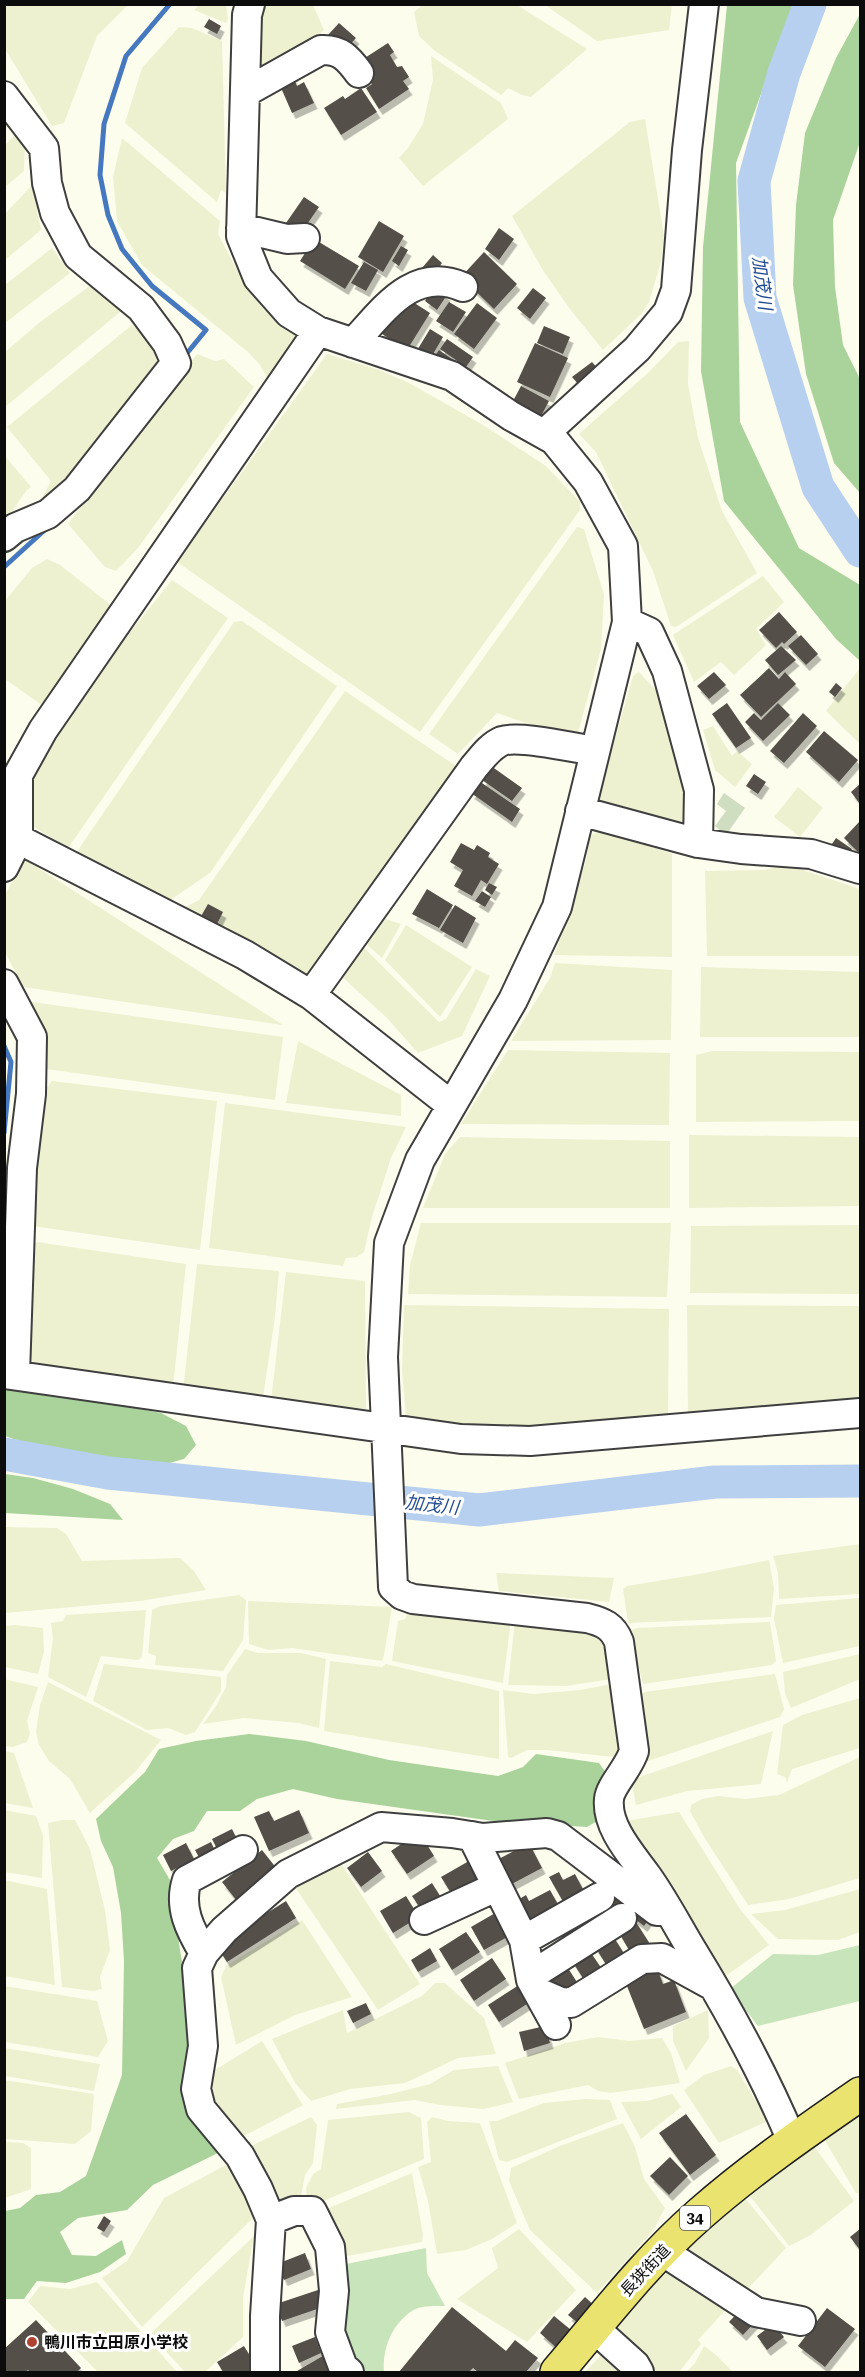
<svg xmlns="http://www.w3.org/2000/svg" width="865" height="2377" font-family="'Roboto Serif','Noto Sans JP',serif">
	<style>
		.farmland { fill: #edf1d0 }
		.green { fill: #c8e4ba }
		.forest { fill: #aad39b }
		.cemetery { fill: #cfddc1 }
		.lines { fill: none; stroke-linecap: round; stroke-linejoin: round }
		.stream { stroke: #4578bf; stroke-width: 5 }
		.river { stroke: #b7d0ef; stroke-width: 33 }
		.building { fill: #544f4a; filter: url(#shadow) }
		.minor-casing { stroke: #3f3f3f; stroke-width: 32 }
		.major-casing { stroke: #1d1d1d; stroke-width: 36 }
		.minor { stroke: #fff; stroke-width: 28 }
		.major { stroke: #eae370; stroke-width: 33 }
		.poi-dot { fill: #ae4333; stroke: #fff; stroke-width: 2 }
		.labels { text-anchor: middle; stroke-width: 6; stroke-linejoin: round; paint-order: stroke }
		.shield { fill: #fff; stroke: #555; stroke-width: 1.5 }
		.shield-label { font-size: 15px; font-weight: bold; fill: #0c0c0c }
		.street-label { font-size: 16px; fill: #0c0c0c; stroke: #fff }
		.poi-label { font-size: 16px; font-weight: bold; fill: #0c0c0c; stroke: #fff; text-anchor: start }
		.water-label { font-size: 18px; font-style: italic; fill: #234d91; stroke: #fff }
	</style>
	<defs>
		<filter id="shadow"><feDropShadow dx="3.5" dy="6" stdDeviation="0" flood-color="#0004"/></filter>
	</defs>
	<rect width="100%" height="100%" fill="#fdfded"/>
	<path class="farmland" d="M5 4 128 5 97 36 64 123 52 126 5 49Z
		M424 4 517 5 587 49 531 97 522 95 508 88 501 95 435 51 419 36 414 12Z
		M199 5H226L228 19 226 23 194 10Z
		M255 5H313L324 30 301 52 257 71Z
		M545 5H672L669 30 597 41Z
		M179 27 192 28 222 41 226 193 221 190 217 202 125 123 142 68Z
		M431 56 501 103 508 119 423 186 399 158 408 148 423 124 433 80Z
		M645 119 664 236 661 262 649 302 642 313 603 350 570 309 544 272 512 216 630 122Z
		M17 133 25 144 24 171 5 187V145Z
		M122 138 220 221 218 234 244 283 264 310 297 335 298 340 267 378 260 365 249 353 142 265 117 221 113 177Z
		M33 184 38 195 37 212 41 230 5 260V214Z
		M52 248 70 273 5 323V285Z
		M94 283 125 308 5 407V352L40 322Z
		M132 325 156 345 165 358 100 446 45 502 42 498 51 481 7 427Z
		M689 341 688 384 698 438 722 511 757 573 676 627 671 626 653 571 596 452 579 434 649 372 678 342Z
		M197 354 215 361 224 359 254 387 138 548 116 571 105 567 68 524Z
		M327 354 377 369 411 384 483 425 546 466 580 502V510L420 732 177 562Z
		M4 455 31 487 26 491 4 523Z
		M577 527 584 529 604 595 601 649 576 740 497 713 458 754 429 734Z
		M47 559 60 565 111 605 105 619 47 709 5 679V601L32 568Z
		M763 576 784 602 756 629 766 645 734 675 721 662 694 682 673 635Z
		M172 580 228 618 68 848 32 826 31 774 47 747 115 651Z
		M242 621 337 686 210 873 166 903 76 853 234 622Z
		M860 668V744L826 711Z
		M639 672 662 697 682 762 689 824 683 830 626 819 597 801 633 676Z
		M345 691 456 766 455 774 302 984 178 911 199 900Z
		M713 726 732 756 737 751 752 764 735 787 715 770 703 730Z
		M798 787 823 808 800 837 774 817Z
		M602 829 672 854V957L554 955 576 894 587 856 589 837Z
		M21 857 283 1025 23 987 5 952V895L19 870Z
		M788 865 860 889V956H707L705 871 764 870Z
		M380 917 401 924 382 958 365 943Z
		M406 925 472 967 440 1017 385 960Z
		M361 945 439 1022 446 1019 476 969 490 976 462 1036 418 1053 387 1018 340 975Z
		M555 963 672 970 671 1040 511 1041 550 978Z
		M701 967 860 972V1037H700Z
		M32 1002 283 1037 275 1100 46 1069Z
		M298 1041 401 1095V1116L286 1103Z
		M508 1050 670 1053 669 1125 461 1124Z
		M712 1051 860 1052V1121L696 1122V1055Z
		M52 1081 217 1101 200 1250 32 1226 33 1160 46 1089Z
		M225 1103 406 1127 391 1158 372 1217 364 1252 357 1257 346 1258 343 1266 209 1248Z
		M689 1135 860 1137V1206L689 1208Z
		M460 1137 670 1141V1208H423L445 1154Z
		M421 1223H671L667 1297 408 1294 410 1265Z
		M860 1225V1294L690 1293 691 1226Z
		M37 1242 186 1264 173 1387 38 1367 31 1359V1245Z
		M197 1264 279 1271 275 1317 263 1397 185 1391 184 1382Z
		M286 1272 365 1281 366 1409 271 1401Z
		M404 1305 669 1309 668 1419 523 1427 426 1426 406 1418 402 1371Z
		M687 1305 860 1306V1405L688 1418Z
		M5 1527 57 1528 66 1534 82 1561 180 1558 194 1571 206 1590 140 1601 5 1613Z
		M860 1544V1594L779 1599 778 1573 773 1556Z
		M769 1560 774 1588 771 1617 628 1623 623 1589 627 1586 694 1575Z
		M496 1573 614 1578 609 1602 499 1591Z
		M239 1595 246 1600 243 1640 223 1671 155 1665 156 1656 148 1653 152 1610 160 1606Z
		M860 1598V1646L783 1663 774 1619 776 1605Z
		M248 1601 392 1607 384 1655 382 1661 292 1648 268 1650 249 1644Z
		M409 1608 511 1620 503 1683 392 1661 398 1621 405 1619Z
		M146 1610 142 1657 138 1660 101 1656 86 1697 48 1677 53 1638 51 1623 63 1621 66 1615Z
		M519 1618 609 1637 612 1679 566 1686 508 1685 515 1620Z
		M770 1622 776 1661 772 1665 643 1684 630 1631 637 1628Z
		M14 1625 43 1628 44 1652 38 1674 5 1667V1626Z
		M245 1649 258 1653H301L326 1659 319 1728 299 1723 244 1718 203 1724 216 1706 226 1687 227 1675Z
		M860 1654V1679L791 1708 785 1693 783 1672Z
		M330 1661 382 1667 386 1664 499 1691V1759L324 1731Z
		M104 1664 221 1677V1691L195 1732 186 1735 168 1728 147 1730 93 1701Z
		M775 1674 784 1709 780 1717 642 1763 636 1697 645 1692Z
		M4 1679 38 1687 27 1721 30 1733 27 1742 13 1747 5 1746Z
		M48 1682 161 1740 135 1772 90 1813 70 1779 49 1761 39 1745 36 1732 40 1705Z
		M607 1685 613 1688 618 1750 614 1757 547 1750H527L511 1758 508 1757 503 1690 534 1694 580 1690Z
		M860 1698V1748L792 1769 787 1783 785 1777 777 1774 783 1725 802 1715Z
		M773 1731 761 1784 687 1791 636 1805 631 1780Z
		M5 1751 14 1753 33 1808 5 1803Z
		M860 1757V1878L789 1899 748 1905 704 1837 690 1811 691 1805 702 1799 718 1796 746 1799 779 1795Z
		M4 1810 36 1816 43 1835 42 1878 5 1872Z
		M679 1812 740 1909 769 1945 726 1976 719 1971 626 1821Z
		M63 1820H75L90 1849 105 1910 110 1950 100 1977 102 1989 93 1991 62 1987 48 1823Z
		M338 1859 420 1984 378 2010 293 1884Z
		M4 1880 47 1889 55 1985 5 1976Z
		M860 1889V1932L838 1940 778 1939 751 1914 785 1910Z
		M302 1920 352 1997 295 2015 236 2045 221 1977 226 1966Z
		M435 1983H445L484 2018 496 2054 458 2058 405 2083 350 2089 311 2101 295 2083 272 2039 343 2010 347 2033 422 1996Z
		M4 1986 97 2001 108 2041 98 2057 5 2042Z
		M708 2010 709 2038 686 2071 673 2041V2026Z
		M598 2037 629 2041 662 2038 671 2053 680 2083 611 2093 598 2091 588 2085 519 2099 505 2063 565 2043Z
		M262 2041 303 2105 242 2137 220 2122 207 2094 210 2073Z
		M5 2048 100 2064 94 2091 5 2076Z
		M498 2066 513 2102 484 2109 440 2105 415 2100 336 2109 337 2104 391 2094 430 2084 454 2070Z
		M731 2066 737 2070 768 2121 719 2143 684 2090 704 2075Z
		M4 2080 94 2094 91 2131 75 2144 5 2139Z
		M672 2094 681 2107 641 2139 621 2102 647 2101Z
		M585 2099 610 2100 617 2119 507 2162 499 2160 489 2121H497L544 2103Z
		M409 2112 421 2118 424 2159 323 2201 317 2208 307 2201 306 2188 313 2174 321 2169 328 2120Z
		M860 2115V2193H856L824 2139Z
		M311 2117 317 2125 313 2163 305 2175 300 2202 275 2212 249 2147Z
		M432 2117 448 2121 480 2123 517 2223 492 2239 466 2250 437 2254 428 2201 418 2167 431 2162 427 2122Z
		M623 2123 635 2147 644 2179 665 2208 653 2231 597 2293 530 2230 509 2181 511 2168 560 2146Z
		M4 2142 23 2143 31 2148V2189L5 2198Z
		M811 2142 854 2201 811 2235 789 2246 746 2191Z
		M226 2165 259 2212 142 2327 102 2278 127 2261 164 2198Z
		M412 2173 423 2235 422 2242 337 2258 322 2211Z
		M744 2197 786 2248 742 2295 679 2252Z
		M519 2229 576 2290 527 2342 457 2299 498 2268 492 2248Z
		M254 2236 243 2297V2337L205 2372H185L150 2334Z
		M672 2265 731 2304 698 2340 701 2344 679 2372H644L607 2334Z
		M97 2282 177 2372H98L28 2302 40 2286 70 2289Z
		M704 2346 716 2355 733 2372H686L695 2363Z
		M606 2350 633 2372H585Z"/>
	<path class="green" d="M860 1945V2001L758 2026 730 1989 773 1954 818 1955Z
		M426 2248 427 2273 445 2306C434 2306 421 2305 412 2311 392 2324 382 2349 384 2372H364L339 2329 341 2265Z"/>
	<path class="forest" d="M727 5H793L736 163 740 422 799 548 860 585V661L836 639 724 501 701 371 703 247Z
		M860 14V142L833 220 835 287 843 345 860 379V493L834 463 806 374 793 285 796 205 805 133 836 58Z
		M23 1387 161 1413 186 1426 196 1445 184 1459 155 1467 116 1463 34 1446 5 1436V1389Z
		M5 1474 33 1478 73 1489 110 1504 123 1520 5 1513Z
		M249 1734 306 1741 389 1760 498 1776 523 1767 536 1754 599 1763 609 1777 604 1817 587 1827 493 1821 337 1799 293 1789 257 1799 240 1811H207L194 1831 173 1839 157 1858 180 1897 178 1937 192 2026 184 2078 187 2114 226 2149 153 2185 127 2210 78 2218 60 2232 72 2255 96 2256 122 2240 126 2254 100 2272 66 2283 37 2281 24 2299H5V2211L20 2208 36 2195 60 2192 86 2176 122 2075 124 1961 121 1913 113 1867 101 1841 96 1819 145 1772 159 1749 196 1741Z"/>
	<path class="cemetery" d="M724 793 745 808 726 835 715 826 726 811 717 804Z"/>
	<g class="lines">
		<path class="stream" d="M170 4 126 56 104 124 100 175 108 215 122 249 152 286 206 330 183 358
			M4 567 48 527
			M4 1046 11 1062 4 1133"/>
		<path class="river" d="M810 4 784 73 754 181 760 298 818 487 860 551
			M4 1454 108 1473 479 1510 715 1482 860 1481"/>
	</g>
	<path class="building" d="M209 19 221 26 217 34 204 27Z
		M339 23 356 38 344 51 328 35Z
		M388 43 394 52 390 55 397 67 402 66 409 77 403 81 409 89 379 109 366 88 372 84 357 63Z
		M292 75 297 86 304 82 314 103 292 113 278 81Z
		M361 88 377 112 341 135 324 108 343 96 345 99Z
		M304 197 319 207 301 233 286 223Z
		M379 221 404 236 383 272 358 257Z
		M499 228 514 239 499 260 485 249Z
		M314 239 359 266 345 289 300 261Z
		M401 246 408 250 399 266 392 261Z
		M484 252 517 284 494 309 461 277Z
		M433 255 442 263 432 276 422 268Z
		M364 262 378 270 366 291 351 283Z
		M435 287 447 295 437 310 425 301Z
		M533 288 546 298 530 319 517 308Z
		M402 295 430 313 407 350 379 332Z
		M449 302 466 312 453 332 436 321Z
		M477 303 497 318 474 349 454 334Z
		M544 326 570 337 563 354 537 343Z
		M430 329 443 337 429 361 416 352Z
		M447 339 473 357 466 367 440 349Z
		M535 343 568 358 550 397 517 382Z
		M439 350 465 368 432 360Z
		M592 362 599 370 579 385 572 377Z
		M521 386 549 401 540 418 512 403Z
		M779 612 797 632 784 644 782 642 776 648 759 630Z
		M801 635 818 654 806 665 788 646Z
		M781 646 796 660 778 675 765 660Z
		M769 668 779 679 785 672 796 684 761 717 740 695Z
		M714 672 726 685 709 699 697 686Z
		M836 683 842 688 835 697 829 692Z
		M727 703 751 738 736 748 712 714Z
		M778 703 790 715 763 741 745 722 754 713 761 720Z
		M803 713 817 726 784 763 770 751Z
		M824 731 858 760 839 782 806 752Z
		M491 766 522 788 512 801 482 780Z
		M754 774 766 782 758 794 746 786Z
		M479 781 520 809 512 822 471 793Z
		M860 784V804L851 792Z
		M860 821V851L859 853 844 838Z
		M836 838 852 849 846 858 830 847Z
		M461 843 474 850 477 845 490 853 488 857 499 864 487 884 481 880 472 896 454 886 463 870 450 862Z
		M489 883 497 887 492 895 485 890Z
		M427 889 453 905 439 928 412 914Z
		M482 891 491 897 485 907 475 901Z
		M208 904 223 912 216 926 200 918Z
		M455 905 476 918 463 943 440 930Z
		M299 1810 309 1833 269 1851 254 1817 269 1811 274 1821Z
		M232 1829 240 1845 220 1855 212 1839Z
		M419 1832 434 1856 407 1874 391 1851Z
		M211 1842 217 1855 202 1863 195 1850Z
		M186 1843 194 1859 171 1871 163 1855Z
		M529 1843 542 1868 508 1886 495 1861Z
		M262 1850 277 1869 237 1901 222 1882Z
		M368 1852 382 1871 361 1887 347 1868Z
		M469 1861 482 1882 454 1898 441 1877Z
		M559 1872 563 1880 575 1874 585 1893 565 1905 549 1877Z
		M432 1883 442 1899 422 1911 412 1896Z
		M550 1890 560 1908 523 1928 511 1904 526 1895 529 1901Z
		M619 1890 652 1915 644 1926 611 1901Z
		M406 1896 419 1917 393 1933 380 1911Z
		M286 1901 296 1918 227 1962 216 1945Z
		M497 1912 511 1935 484 1950 471 1927Z
		M636 1922 650 1944 632 1955 619 1933Z
		M466 1932 480 1952 452 1970 439 1949Z
		M613 1936 627 1958 609 1969 595 1947Z
		M430 1948 437 1961 418 1972 411 1960Z
		M589 1950 604 1972 586 1983 572 1961Z
		M492 1958 506 1979 474 2001 460 1980Z
		M655 1963 663 1984 674 1980 686 2012 644 2029 623 1976Z
		M566 1965 580 1987 563 1997 549 1975Z
		M519 1985 530 2002 499 2022 488 2005Z
		M366 2003 371 2014 353 2023 347 2011Z
		M545 2026 550 2043 524 2051 519 2032Z
		M686 2114 716 2155 690 2175 659 2133Z
		M670 2157 688 2176 669 2195 650 2176Z
		M104 2216 111 2221 104 2232 97 2228Z
		M860 2229V2250L850 2237Z
		M305 2253 311 2269 284 2280 277 2264Z
		M324 2288 329 2305 282 2321 276 2304Z
		M585 2297 595 2306 579 2324 568 2315Z
		M452 2307 506 2351 515 2340 538 2358 526 2372H478L473 2368 469 2372H399Z
		M743 2307 757 2320 743 2335 729 2322Z
		M827 2308 855 2329 825 2367 798 2346Z
		M554 2316 576 2334 561 2352 540 2333Z
		M36 2320 81 2368 77 2372H30L28 2370 25 2372H4V2349Z
		M773 2324 784 2337 767 2350 757 2336Z
		M315 2337 321 2353 299 2363 292 2346Z
		M244 2346 257 2367 249 2372H223L217 2362Z
		M328 2353 339 2372H298L297 2371Z"/>
	<g class="lines">
		<g class="minor-casing">
			<path id="minor" d="M250 4 247 15 241 236 258 278 289 313 318 331 452 376 511 416 554 440 588 482 623 546 627 622 557 907 513 1000 420 1160 389 1243 383 1357 393 1587 402 1595 413 1599 587 1618C603 1622 613 1626 619 1642L634 1751C629 1768 610 1786 609 1799 606 1827 632 1855 647 1876 664 1900 677 1925 692 1950 730 2012 764 2074 792 2141
				M246 92 321 50C340 49 348 58 359 73
				M4 96 44 148 47 183 55 213 78 256 141 308 167 343 176 363 77 489 48 514 15 528 4 537
				M241 228 287 239 305 238
				M353 343C383 311 413 265 463 287
				M544 434 637 349 668 312 676 290 687 150 704 4
				M627 622 649 632 667 671 699 790 698 843
				M580 811 698 843 741 849 811 854 860 869
				M18 839 245 955 311 995 451 1105
				M4 867 18 839V775L43 730 318 331
				M4 984 32 1037 31 1094 22 1168 15 1374
				M311 995 474 767C482 758 490 746 502 741 520 735 574 748 595 751
				M4 1374 461 1439 530 1441 860 1413
				M472 1836 524 1940 531 1980 556 2025
				M424 1920 496 1887
				M524 1940 600 1897
				M204 1953C190 1930 178 1907 187 1880L243 1850
				M530 1972 543 1968 622 1918
				M538 1992 561 2002 571 2003 642 1959 662 1958 713 1986
				M662 2251 756 2312 801 2321
				M594 2328 635 2365 639 2372
				M265 2372V2316L271 2220
				M349 2372 343 2367 330 2332 334 2291 330 2247 312 2211H294L271 2220 258 2189 240 2156 201 2109 196 2089 203 2046 197 1968 204 1953 224 1930 288 1874 381 1827 452 1833 483 1838 547 1833 558 1836 657 1911H666"/>
		</g>
		<g class="major-casing">
			<path id="major" d="M557 2372C603 2318 646 2261 700 2214 750 2170 805 2132 860 2094"/>
		</g>
		<use href="#minor" class="minor"/>
		<use href="#major" class="major"/>
	</g>
	<circle class="poi-dot" cx="32" cy="2342" r="6"/>
	<g class="labels">
		<rect class="shield" x="680" y="2206" width="30" height="24" rx="4.5"/>
		<g class="shield-label">
			<text x="695" y="2223">34</text>
		</g>
		<g class="street-label">
			<text transform="translate(645 2270) rotate(-47)" y="6">長狭街道</text>
		</g>
		<g class="poi-label">
			<text x="44" y="2348">鴨川市立田原小学校</text>
		</g>
		<g class="water-label">
			<text transform="translate(762 283) rotate(83)" y="6">加茂川</text>
			<text transform="translate(432 1505) rotate(6)" y="6">加茂川</text>
		</g>
	</g>
	<rect width="865" height="2377" fill="none" stroke="#0c0c0c" stroke-width="12"/>
</svg>
